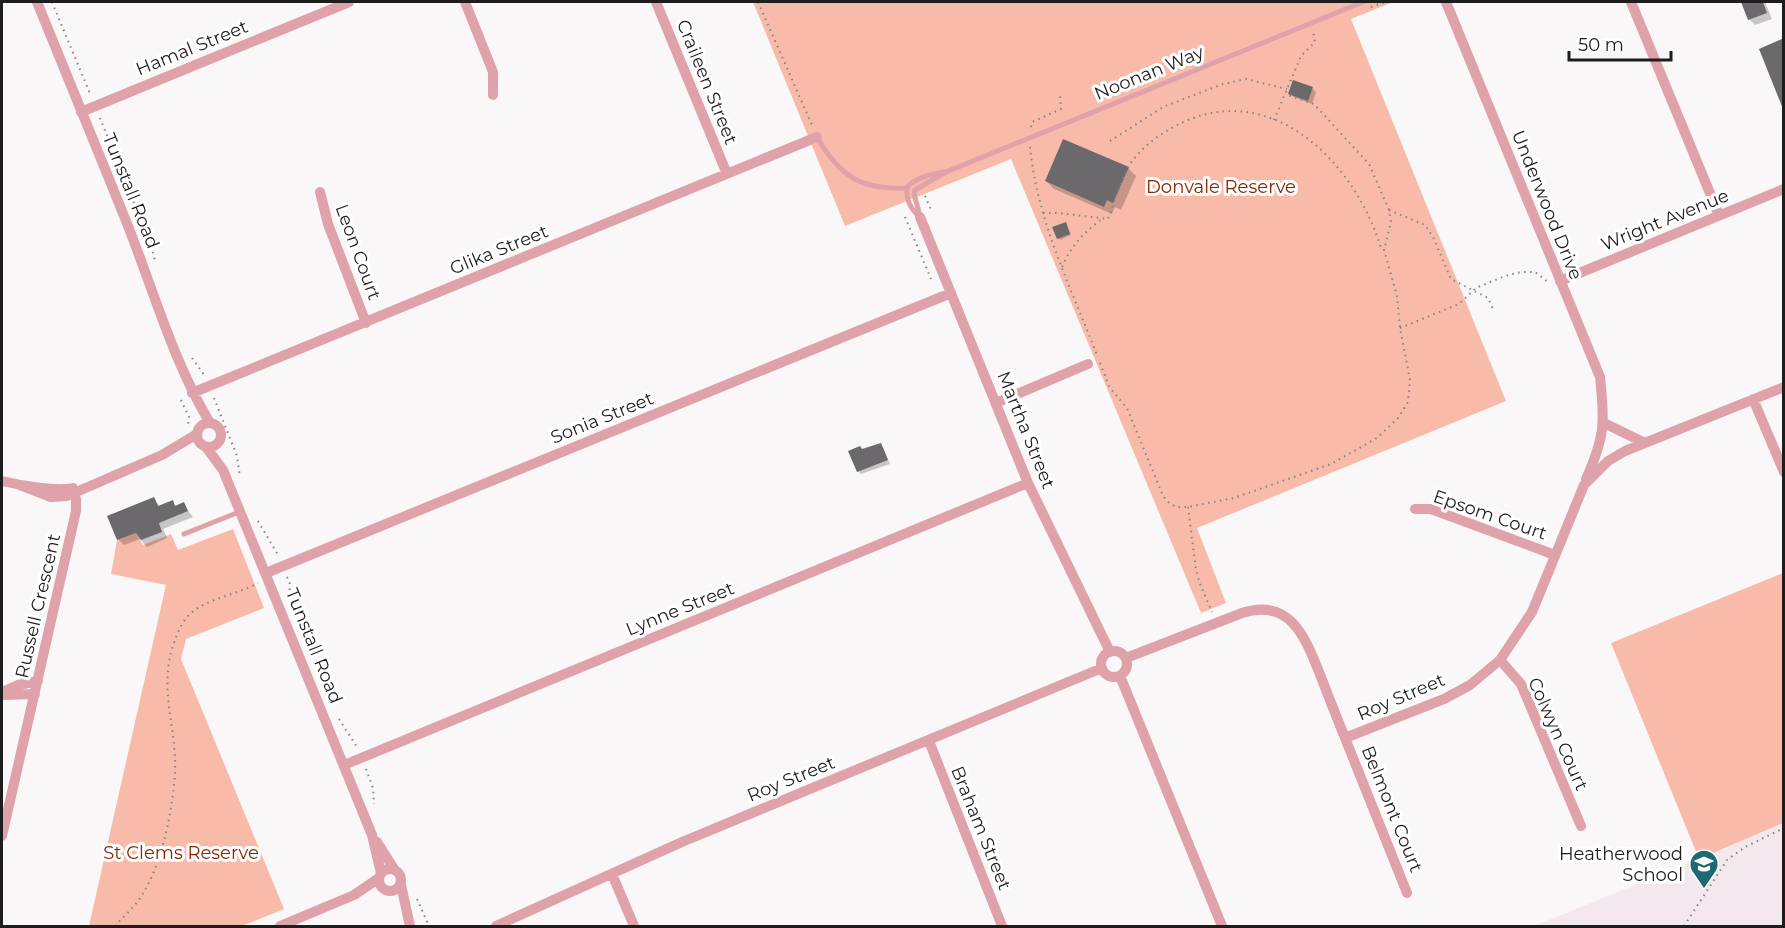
<svg xmlns="http://www.w3.org/2000/svg" width="1785" height="928" font-family="Montserrat,sans-serif">
	<style>
		.built { fill: #f3e8ee }
		.green { fill: #f8bbaa }
		.shadow { fill: #0003 }
		.building { fill: #6b696b }
		.lines { fill: none; stroke-linecap: round; stroke-linejoin: round }
		.path { stroke: #858383; stroke-width: 2; stroke-dasharray: 1.5 4.5; stroke-linecap: butt }
		.lane { stroke: #dfa1aa; stroke-width: 5 }
		.street { stroke: #dfa1aa; stroke-width: 10 }
		.labels { text-anchor: middle; stroke-width: 6; stroke-linejoin: round; paint-order: stroke }
		.street-label { font-size: 18px; fill: #1e1d1d; stroke: #fff }
		.park-label { font-size: 18px; fill: #862503; stroke: #fff }
		.poi-label { font-size: 18px; fill: #1e1d1d; stroke: #fff; text-anchor: end }
	</style>
	<rect width="100%" height="100%" fill="#faf7f8"/>
	<path class="built" d="M1783 823V926H1534L1699 859Z"/>
	<path class="green" d="M753 2H1393L1351 19 1506 401 1197 528 1226 603 1201 613 1011 159 845 226Z
		M233 529 264 608 186 639 181 659 284 909 242 926H89L166 585 111 574 117 540 136 533 143 545 171 534 178 550Z
		M1783 573V823L1699 859 1611 643Z"/>
	<path class="shadow" d="M1743 2H1765L1772 19 1755 25 1750 20Z
		M1312 88 1316 92 1312 104 1294 97 1290 94Z
		M1128 168 1136 176 1121 210 1115 207 1112 214 1054 189 1046 181Z
		M1067 225 1071 235 1060 240 1058 238Z
		M880 445 884 449 890 464 861 474 858 471 863 451Z
		M154 498 160 507 172 502 177 507 183 504 193 517 163 529 167 538 147 547 140 539 124 545 119 540 109 517Z"/>
	<path class="building" d="M1741 2H1763L1767 13 1748 20Z
		M1784 38V109H1783L1759 49Z
		M1293 80 1313 87 1308 101 1288 94Z
		M1063 139 1129 167 1113 203 1107 200 1104 207 1045 181Z
		M1066 222 1070 234 1057 239 1052 227Z
		M881 443 888 460 857 472 848 451 860 446 862 449Z
		M154 497 158 506 173 500 175 506 184 502 188 511 159 523 162 532 141 540 136 533 117 540 107 516Z"/>
	<g class="lines">
		<path class="path" d="M52 2 91 96
			M758 2 812 125
			M1371 7 1385 2
			M100 118 152 248 155 261
			M1274 120 1301 56 1315 42 1313 31
			M1031 127 1032 122 1061 109 1060 94
			M1110 141 1163 107 1223 84 1246 79 1287 89
			M1030 147C1037 220 1071 288 1097 355
			M925 196 931 210
			M1389 210 1425 225 1433 237 1451 279 1488 298 1493 309
			M1043 213H1059L1108 219C1115 202 1122 174 1133 160 1147 142 1167 129 1188 120 1279 83 1357 168 1381 248L1384 250
			M905 217 931 279
			M1062 267C1071 246 1083 233 1102 219
			M1400 328 1459 304 1476 288 1505 276 1521 272H1535L1548 282
			M192 358 205 376
			M1100 363 1110 388 1127 408 1163 496 1168 502 1176 507H1188L1234 498 1331 464 1377 438 1398 418 1408 402 1410 380 1400 328 1397 296 1384 250 1391 222 1389 210 1369 164 1314 104 1285 94
			M214 398 237 456 240 477
			M181 400 189 417 188 426
			M1188 507 1196 570 1200 584 1212 612
			M258 521 278 555
			M287 577 290 584 289 598
			M339 719 357 747
			M366 769 373 788 374 804
			M417 899 429 926
			M115 926C124 916 135 907 142 895 162 864 173 809 175 772 177 726 157 687 175 640 178 631 183 620 191 613 207 599 238 594 258 583
			M1684 926 1727 860 1745 847 1784 828"/>
		<path class="lane" d="M817 137C840 177 861 190 907 188
			M920 216 914 194 915 190 946 172 1363 2
			M920 217C911 210 904 197 908 186 917 177 931 174 944 172
			M184 534 239 512"/>
		<path class="street" d="M37 2C67 76 98 151 128 226 154 292 173 361 210 423
			M465 2 493 72V95
			M656 2 727 174
			M1446 2 1600 377C1605 422 1605 437 1586 479
			M1631 2 1719 215
			M81 112 349 2
			M320 192 328 224 366 323
			M920 217 1028 483 1110 652
			M1560 281 1784 189
			M192 393 817 137
			M1753 399 1784 472
			M996 403 1088 364
			M1604 423 1645 443
			M197 435a12 12 0 1 1 24 0a12 12 0 1 1-24 0Z
			M206 447 223 470 372 835 381 873
			M2 481C19 485 56 492 73 488
			M20 485 51 497 67 496 162 455 197 434
			M1415 509H1431L1555 555
			M266 573 951 293
			M1101 664a13 13 0 1 1 26 0a13 13 0 1 1-26 0Z
			M1126 658 1242 613C1292 597 1306 640 1321 677 1329 698 1337 718 1345 738L1444 699 1470 685 1500 660 1532 612 1584 485 1608 461 1625 451 1784 387
			M1500 660 1521 684 1581 826
			M1120 676 1222 926
			M2 692 18 685 38 681
			M2 695 35 694
			M1345 738 1407 893
			M929 741 1002 926
			M344 765 1028 483
			M2 836 76 511V499L73 488
			M377 842 394 869
			M379 880a11 11 0 1 1 22 0a11 11 0 1 1-22 0Z
			M612 874 634 926
			M401 885 410 926
			M280 926 354 895 379 878
			M496 926 682 842 1102 668"/>
	</g>
	<defs>
		<g id="school-pin" transform="scale(1.5)"><path d="M0 17L-7.5 6A9.5 9.5 0 1 1 7.5 6Z" fill="#1e6972" stroke="#fff"/><path d="M0-5L7-2L0 1L-7-2ZM-4 1L0 2.5L4 1V4Q0 6-4 4Z" fill="#fff"/></g>
	</defs>
	<g fill-rule="evenodd">
		<use href="#school-pin" x="1704" y="864"/>
	</g>
	<g class="labels">
		<g class="street-label">
			<text transform="translate(192 48) rotate(-22)" y="6">Hamal Street</text>
			<text transform="translate(1149 73) rotate(-22)" y="6">Noonan Way</text>
			<text transform="translate(707 82) rotate(68)" y="6">Craileen Street</text>
			<text transform="translate(131 191) rotate(68)" y="6">Tunstall Road</text>
			<text transform="translate(1547 205) rotate(68)" y="6">Underwood Drive</text>
			<text transform="translate(1665 220) rotate(-22)" y="6">Wright Avenue</text>
			<text transform="translate(499 250) rotate(-22)" y="6">Glika Street</text>
			<text transform="translate(358 252) rotate(70)" y="6">Leon Court</text>
			<text transform="translate(602 418) rotate(-22)" y="6">Sonia Street</text>
			<text transform="translate(1026 430) rotate(68)" y="6">Martha Street</text>
			<text transform="translate(1490 515) rotate(19)" y="6">Epsom Court</text>
			<text transform="translate(38 606) rotate(-77)" y="6">Russell Crescent</text>
			<text transform="translate(680 609) rotate(-22)" y="6">Lynne Street</text>
			<text transform="translate(314 646) rotate(68)" y="6">Tunstall Road</text>
			<text transform="translate(1401 697) rotate(-23)" y="6">Roy Street</text>
			<text transform="translate(1558 734) rotate(66)" y="6">Colwyn Court</text>
			<text transform="translate(791 779) rotate(-22)" y="6">Roy Street</text>
			<text transform="translate(1392 809) rotate(68)" y="6">Belmont Court</text>
			<text transform="translate(981 828) rotate(68)" y="6">Braham Street</text>
		</g>
		<g class="park-label">
			<text x="1221" y="193">Donvale Reserve</text>
			<text x="181" y="859">St Clems Reserve</text>
		</g>
		<g class="poi-label">
			<text x="1683" y="860">Heatherwood<tspan x="1683" dy="21">School</tspan></text>
		</g>
	</g>
	<rect width="1785" height="928" fill="none" stroke="#1e1d1d" stroke-width="6"/>
	<path d="M1569 51v9h102v-9" fill="none" stroke="#1e1d1d" stroke-width="3"/>
	<text x="1578" y="51" font-size="18" fill="#1e1d1d" stroke="#ffffff" stroke-width="4.5" paint-order="stroke">50 m</text>
</svg>
